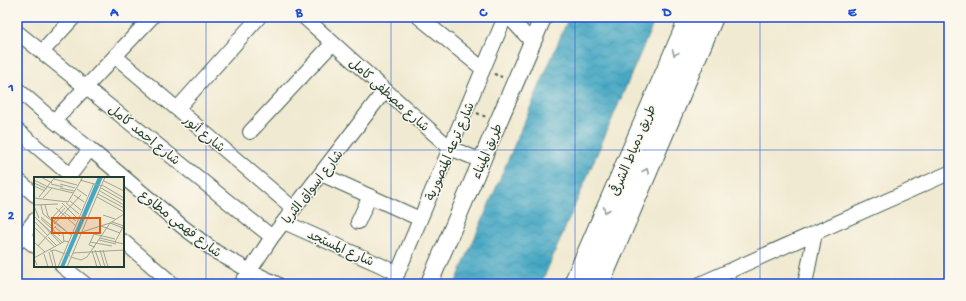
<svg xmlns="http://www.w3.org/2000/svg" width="966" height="301" font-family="'Gochi Hand','Playpen Sans Arabic',sans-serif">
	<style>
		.water { fill: url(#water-waves); stroke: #32727c }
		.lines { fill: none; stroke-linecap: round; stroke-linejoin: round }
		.minor-casing { stroke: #3e574c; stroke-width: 16 }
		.tertiary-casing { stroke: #3e574c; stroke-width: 19 }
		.trunk-casing { stroke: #3e574c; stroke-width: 24 }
		.path { stroke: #3e574c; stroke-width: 2; stroke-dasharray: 3 3; stroke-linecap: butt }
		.minor { stroke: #fff; stroke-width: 14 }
		.tertiary { stroke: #fff; stroke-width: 17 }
		.trunk { stroke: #fff; stroke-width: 22 }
		.oneway { stroke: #8f9e9a }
		.grid { fill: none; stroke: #1d4ed8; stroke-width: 1; stroke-opacity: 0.55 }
		.labels { text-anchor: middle; stroke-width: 3; stroke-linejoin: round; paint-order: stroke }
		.street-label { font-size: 13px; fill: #1f3d34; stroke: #fbf7ec }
		.inset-road { fill: none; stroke: #9da593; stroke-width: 1 }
		.view { fill: #de580e; fill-opacity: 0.15; stroke: #de580e; stroke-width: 2 }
		.inset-edge { fill: none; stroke: #1f3d34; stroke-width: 2 }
		.neatline { fill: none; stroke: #1d4ed8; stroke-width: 1.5 }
		.grid-label { font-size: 13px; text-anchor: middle; font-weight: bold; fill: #1d4ed8 }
	</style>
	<defs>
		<pattern id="water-waves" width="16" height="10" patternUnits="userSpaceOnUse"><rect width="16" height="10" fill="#44a7c4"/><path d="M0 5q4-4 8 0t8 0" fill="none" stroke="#3889a0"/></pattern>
	</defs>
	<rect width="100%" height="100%" fill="#fbf7ec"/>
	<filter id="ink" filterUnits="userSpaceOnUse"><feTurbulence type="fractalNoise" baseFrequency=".025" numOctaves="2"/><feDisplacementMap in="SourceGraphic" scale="8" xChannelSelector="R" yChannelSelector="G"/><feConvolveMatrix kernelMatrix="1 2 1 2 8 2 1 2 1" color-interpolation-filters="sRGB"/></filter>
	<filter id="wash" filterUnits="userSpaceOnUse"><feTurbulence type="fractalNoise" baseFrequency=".012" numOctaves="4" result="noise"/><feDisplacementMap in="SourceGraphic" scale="16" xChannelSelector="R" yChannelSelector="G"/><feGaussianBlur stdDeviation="0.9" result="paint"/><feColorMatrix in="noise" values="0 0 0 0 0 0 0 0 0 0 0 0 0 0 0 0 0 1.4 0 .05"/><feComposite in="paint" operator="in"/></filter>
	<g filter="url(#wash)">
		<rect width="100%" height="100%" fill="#f1ead2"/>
		<path class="water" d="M569 17H656L541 284H455Z"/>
	</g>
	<g filter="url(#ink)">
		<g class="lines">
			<g class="minor-casing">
				<path id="minor" d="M304 17 450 148 482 161
					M419 17 483 69
					M509 17 532 42
					M17 32 272 237
					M42 52 74 17
					M115 56 294 209
					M17 89 54 121 90 149 183 227 216 252 250 271 277 284
					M177 109 259 17
					M54 121 152 17
					M17 130 70 175
					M250 132 333 43
					M321 174 420 219
					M68 178 90 149
					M17 179 35 195
					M284 222 398 273
					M358 222 370 196
					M17 232 35 246
					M123 241 173 284
					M17 243 35 220
					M62 266 85 284
					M241 284 272 237 385 90
					M393 284 505 17
					M700 284 949 173
					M805 284 815 233"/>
			</g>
			<g class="tertiary-casing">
				<path id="tertiary" d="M429 284 543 17"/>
			</g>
			<g class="trunk-casing">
				<path id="trunk" d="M575 284 691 17
					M598 284 712 17"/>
			</g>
			<path class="path" d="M494 74 502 77
				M477 113 486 117"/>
			<use href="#minor" class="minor"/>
			<use href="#tertiary" class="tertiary"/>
			<use href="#trunk" class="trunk"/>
		</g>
		<defs><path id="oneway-chevron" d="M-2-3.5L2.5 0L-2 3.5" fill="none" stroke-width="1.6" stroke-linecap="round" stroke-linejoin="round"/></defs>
		<g class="oneway">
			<use href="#oneway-chevron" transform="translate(675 53) rotate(114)"/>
			<use href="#oneway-chevron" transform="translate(646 171) rotate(-67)"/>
			<use href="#oneway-chevron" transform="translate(606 210) rotate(113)"/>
		</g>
	</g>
	<path class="grid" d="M206 17V284M391 17V284M575 17V284M760 17V284M17 150H949"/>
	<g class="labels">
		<g class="street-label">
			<text transform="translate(390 94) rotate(42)" y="5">شارع مصطفى كامل</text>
			<text transform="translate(205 133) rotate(40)" y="5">شارع أنور</text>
			<text transform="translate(145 134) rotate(39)" y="5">شارع احمد كامل</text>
			<text transform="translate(632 150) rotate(-67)" y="5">طريق دمياط الشرقى</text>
			<text transform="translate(449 151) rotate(-67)" y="5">شارع ترعه المنصورية</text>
			<text transform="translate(486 151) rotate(-67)" y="5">طريق الميناء</text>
			<text transform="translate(312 186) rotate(-52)" y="5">شارع اسواق الثريا</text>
			<text transform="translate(181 223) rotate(38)" y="5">شارع فهمي مطاوع</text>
			<text transform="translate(341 247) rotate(24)" y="5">شارع المستجد</text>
		</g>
	</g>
	<g transform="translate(34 177)">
		<rect width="90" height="90" fill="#f1ead2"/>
		<path d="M64 0H69L30 90H26Z" fill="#44a7c4"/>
		<path class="inset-road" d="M7 0 18 6M20 2 43 8M0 3 14 10 39 16M46 3 67 9M70 4 90 14M0 6 13 12M17 7 29 10M26 7 41 11M68 8 90 21M0 9 11 14M26 11 40 14M67 11 90 24M43 12 53 19M66 14 90 28M64 17 90 31M40 18 50 25M5 20 21 0M63 20 90 35M0 21 34 25 49 0M9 21 18 11M36 24 47 33M28 26 45 43M32 26 45 37M0 28 24 27M7 28 9 37 37 58M11 28 14 39 31 53M0 29 5 41M22 31 42 49M31 36 42 44M69 38 81 42M0 39 27 67M7 40 19 50M7 42 26 59M17 42 29 29M4 43 29 66M0 44 14 59M20 44 31 31M78 45 90 49M76 46 89 51M20 47 47 18M67 49 86 56M0 50 21 70M21 50 29 57 30 65M48 55 76 46 90 37M14 60 23 69M66 61 82 65M65 63 82 67M0 65 11 75M56 65 78 69M90 67 81 65 90 48M4 69 22 49M61 70 55 68 60 57 81 62M61 73 67 90M66 73 71 90M69 73 74 90M16 74 21 73 36 79M18 74 22 90M58 74 63 90M15 75 19 90M39 76 90 73M10 77 14 90M37 80 47 83 53 80 76 46M3 88 0 81 31 64 35 65M24 90 60 6M33 90 71 0"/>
		<path class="view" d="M18 41H66V56H18Z"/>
		<rect width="90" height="90" class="inset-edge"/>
	</g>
	<rect width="966" height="301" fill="none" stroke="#fbf7ec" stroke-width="44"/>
	<rect x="22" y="22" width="922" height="257" class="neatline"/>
	<g class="grid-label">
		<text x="114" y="16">A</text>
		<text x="299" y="16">B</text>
		<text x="483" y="16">C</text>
		<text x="667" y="16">D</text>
		<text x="852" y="16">E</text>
		<text x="11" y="91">1</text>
		<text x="11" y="219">2</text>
	</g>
</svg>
